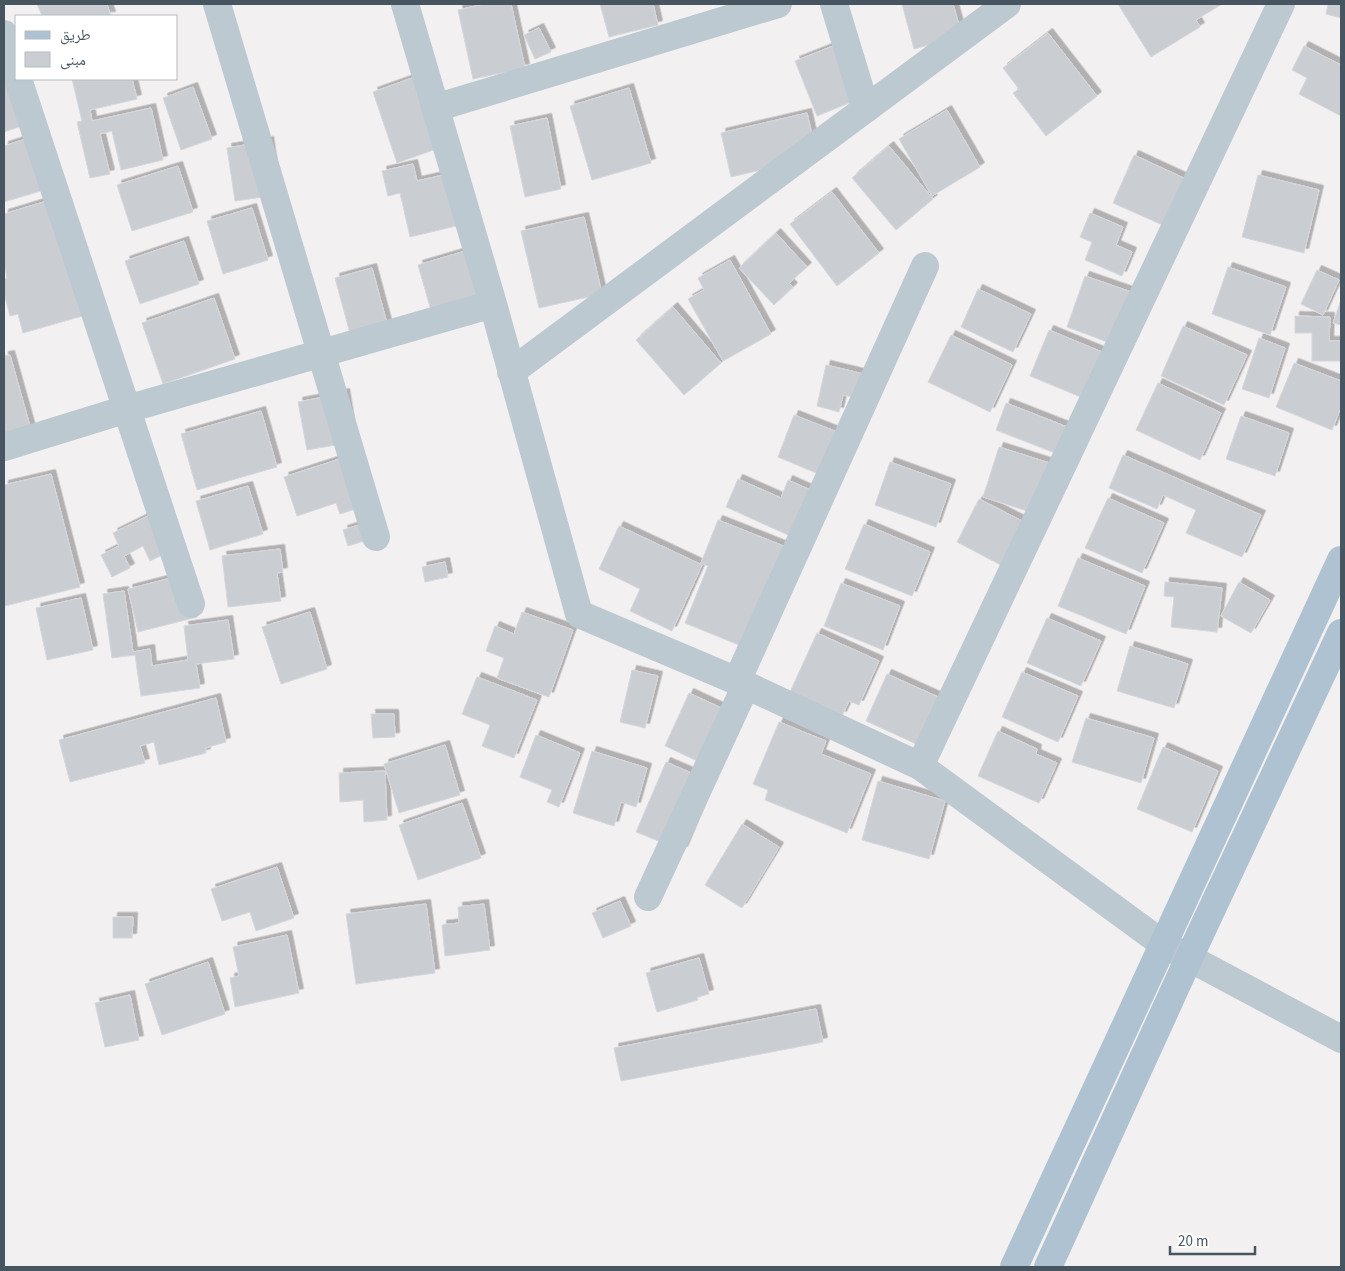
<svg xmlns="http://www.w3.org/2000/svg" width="1345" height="1271" font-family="'Source Sans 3','Noto Naskh Arabic',sans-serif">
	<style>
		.building { fill: #caced3; stroke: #d4d7dc; filter: url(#shadow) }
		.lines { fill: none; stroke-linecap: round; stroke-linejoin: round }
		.minor { stroke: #bdc9d1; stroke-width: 28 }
		.major { stroke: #aec2d1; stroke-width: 28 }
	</style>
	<defs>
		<filter id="shadow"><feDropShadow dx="4.5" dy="-4.5" stdDeviation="0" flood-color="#0004"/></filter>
	</defs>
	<rect width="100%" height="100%" fill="#f3f0f1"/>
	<path class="building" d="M37 4H107L111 16H42Z
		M485 4H511L525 68 473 79 458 10Z
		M600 4H653L658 25 609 37Z
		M902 4H953L962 36 914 49Z
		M1118 4H1222L1196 20 1200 27 1151 57Z
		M1328 4H1341V18L1326 14Z
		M539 28 551 52 535 59 524 35Z
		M1048 33 1097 96 1046 136 1013 93 1019 89 1003 68Z
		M848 40 854 101 817 116 795 61Z
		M1304 46 1341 65V116L1299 94 1307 78 1292 70Z
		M4 75 28 124 4 132Z
		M415 77 439 148 397 163 373 92Z
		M72 79H132L137 99 90 110 92 121 151 108 163 160 121 170 112 131 100 134 110 174 90 178 77 122 82 121Z
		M193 87 212 139 181 150 163 98Z
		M629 88 651 163 592 180 570 106Z
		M947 110 980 167 932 196 899 139Z
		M807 113 817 157 731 177 721 133Z
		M547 118 561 189 525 197 510 126Z
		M29 138 44 190 4 202V146Z
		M269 141 277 195 235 201 227 148Z
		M889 146 933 199 896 230 852 178Z
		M1134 155 1188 180 1167 227 1113 203Z
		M413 164 417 181 461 171 473 222 410 237 400 193 388 196 382 171Z
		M178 166 193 212 132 231 117 185Z
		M1258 175 1319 190 1304 253 1242 237Z
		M832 192 879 253 837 286 790 224Z
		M50 200 86 315 23 333 18 314 10 316 4 293V279L7 278 4 265V214Z
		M252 208 268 260 223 274 207 221Z
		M1090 213 1123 227 1116 245 1132 252 1122 276 1085 260 1092 242 1080 237Z
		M584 217 602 294 539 308 521 231Z
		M776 233 807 267 789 283 793 287 774 305 739 268Z
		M184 241 199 284 140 304 125 261Z
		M479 247 493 296 432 314 418 265Z
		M730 260 771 334 723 361 688 299 704 290 698 278Z
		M1228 267 1286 287 1270 335 1212 314Z
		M372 268 389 331 352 341 335 278Z
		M1317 270 1339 280 1323 315 1301 304Z
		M1085 276 1137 294 1118 346 1067 327Z
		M978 289 1031 314 1013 352 961 327Z
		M214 298 235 359 163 384 142 323Z
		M1341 300V325L1333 323Z
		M673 307 721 363 684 395 636 340Z
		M1295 316 1330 317 1329 341H1341V361H1312V333H1295Z
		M1183 326 1247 355 1224 405 1161 376Z
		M1049 330 1102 352 1083 398 1030 376Z
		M951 335 1012 365 990 412 928 382Z
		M1259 338 1285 348 1269 398 1242 389Z
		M10 355 33 437 4 445V356Z
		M1294 363 1341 381V407L1332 430 1276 407Z
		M826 365 872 376 866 400 843 395 839 412 817 406Z
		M1158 383 1221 413 1200 460 1136 430Z
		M345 393 353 442 307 450 298 402Z
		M1006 403 1075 430 1065 457 996 430Z
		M261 411 277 467 197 490 181 434Z
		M794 415 850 437 833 480 778 457Z
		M1241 416 1289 433 1275 476 1226 459Z
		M999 447 1062 467 1046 517 983 497Z
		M355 454 371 504 340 514 336 503 297 516 284 477Z
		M1123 455 1261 515 1242 557 1186 533 1196 510 1163 495 1157 509 1109 488Z
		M890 462 951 484 936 527 875 505Z
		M51 474 80 587 5 606 4 485Z
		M738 479 781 498 788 480 819 494 799 540 726 507Z
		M248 486 263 534 210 550 196 501Z
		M1108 498 1164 523 1142 573 1085 548Z
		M979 499 1036 528 1014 572 957 542Z
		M154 513 172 550 150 561 143 546 124 556 130 568 112 577 101 555 119 546 113 533Z
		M718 520 791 549 751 650 685 623 708 566 701 563Z
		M864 524 930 552 912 596 845 569Z
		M359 525 364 541 348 546 343 530Z
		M619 526 702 565 672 631 630 611 640 589 599 569Z
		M280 549 283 572 277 573 281 601 228 607 222 556Z
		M1078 558 1145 586 1126 634 1058 606Z
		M445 562 448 577 425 582 422 567Z
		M187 574 197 617 138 632 128 589Z
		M1165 582 1222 588 1217 632 1171 627 1174 597 1164 596Z
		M1239 582 1270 600 1251 633 1221 616Z
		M841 583 900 606 883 650 824 626Z
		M124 591 133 652 150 649 152 666 188 660 184 626 228 620 234 659 196 664 200 688 141 696 135 655 112 658 103 594Z
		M81 598 93 650 47 660 36 608Z
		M310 612 327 669 281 684 262 627Z
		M522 612 573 630 549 697 497 678 504 658 486 651 495 626 514 634Z
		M1047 618 1101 641 1081 686 1027 663Z
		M817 633 879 661 859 705 849 701 842 716 790 692Z
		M1130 646 1188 664 1174 708 1117 691Z
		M632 670 658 676 645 728 620 722Z
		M1022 672 1078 696 1058 742 1002 717Z
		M887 674 947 701 925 748 866 721Z
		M477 677 537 700 514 758 482 746 490 725 462 714Z
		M689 693 732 713 708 766 665 746Z
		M216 698 226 742 205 748 206 753 159 765 154 742 140 746 145 763 70 782 59 740Z
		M371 714H394L395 737 373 738Z
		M1086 718 1154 738 1141 783 1072 762Z
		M779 722 826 741 821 754 871 774 847 833 765 800 768 790 753 784Z
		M998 731 1037 749 1036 754 1057 763 1039 803 978 776Z
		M536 735 580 753 559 807 547 802 552 790 520 777Z
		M445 745 460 795 399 813 384 764Z
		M1163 747 1218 771 1192 832 1137 809Z
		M592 751 647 768 636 807 621 802 614 826 573 813Z
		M666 762 712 782 683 851 636 832Z
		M385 771 387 820 364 822 363 800 340 802 339 773Z
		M878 781 945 801 929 859 862 840Z
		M462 803 481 858 418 880 399 825Z
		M742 824 779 847 742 908 705 885Z
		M277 867 294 918 256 931 250 912 222 921 211 889Z
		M620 901 631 926 603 938 592 913Z
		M426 904 435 973 356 984 346 914Z
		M484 904 490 950 445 956 442 925 459 923 458 907Z
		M113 917H133L132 938H113Z
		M287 935 299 993 235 1007 230 978 239 976 233 947Z
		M699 958 709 994 697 997 698 1000 657 1012 646 973Z
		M208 962 225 1014 162 1035 145 984Z
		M130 995 139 1040 105 1047 95 1003Z
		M816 1009 823 1042 621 1081 614 1048Z"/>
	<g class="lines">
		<path class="minor" d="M217 4 376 537
			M405 4 493 304 579 614 737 681 920 766 1163 944 1341 1039
			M834 4 866 109
			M4 34 16 72
			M18 79 191 604
			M435 108 778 4
			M511 372 1007 4
			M4 447 127 409 493 304
			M737 681 925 266
			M920 766 1281 4
			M648 897 746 685"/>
		<path class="major" d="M1014 1267 1341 560
			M1048 1267 1189 958 1341 633"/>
	</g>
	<rect width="1345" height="1271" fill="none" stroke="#475560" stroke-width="10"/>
	<rect x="15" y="15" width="162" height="65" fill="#ffffff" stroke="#b5bbbf"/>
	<rect x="25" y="31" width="25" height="8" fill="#aec2d1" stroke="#b5bbbf"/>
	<text x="60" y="40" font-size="15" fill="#475560">طريق</text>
	<rect x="25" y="52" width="25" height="15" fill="#caced3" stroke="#b5bbbf"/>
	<text x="60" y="65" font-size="15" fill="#475560">مبنى</text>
	<path d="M1170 1246v8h85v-8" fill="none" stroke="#475560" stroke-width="2.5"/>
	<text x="1178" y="1246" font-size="15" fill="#475560" stroke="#ffffff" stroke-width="4" paint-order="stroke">20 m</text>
</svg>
